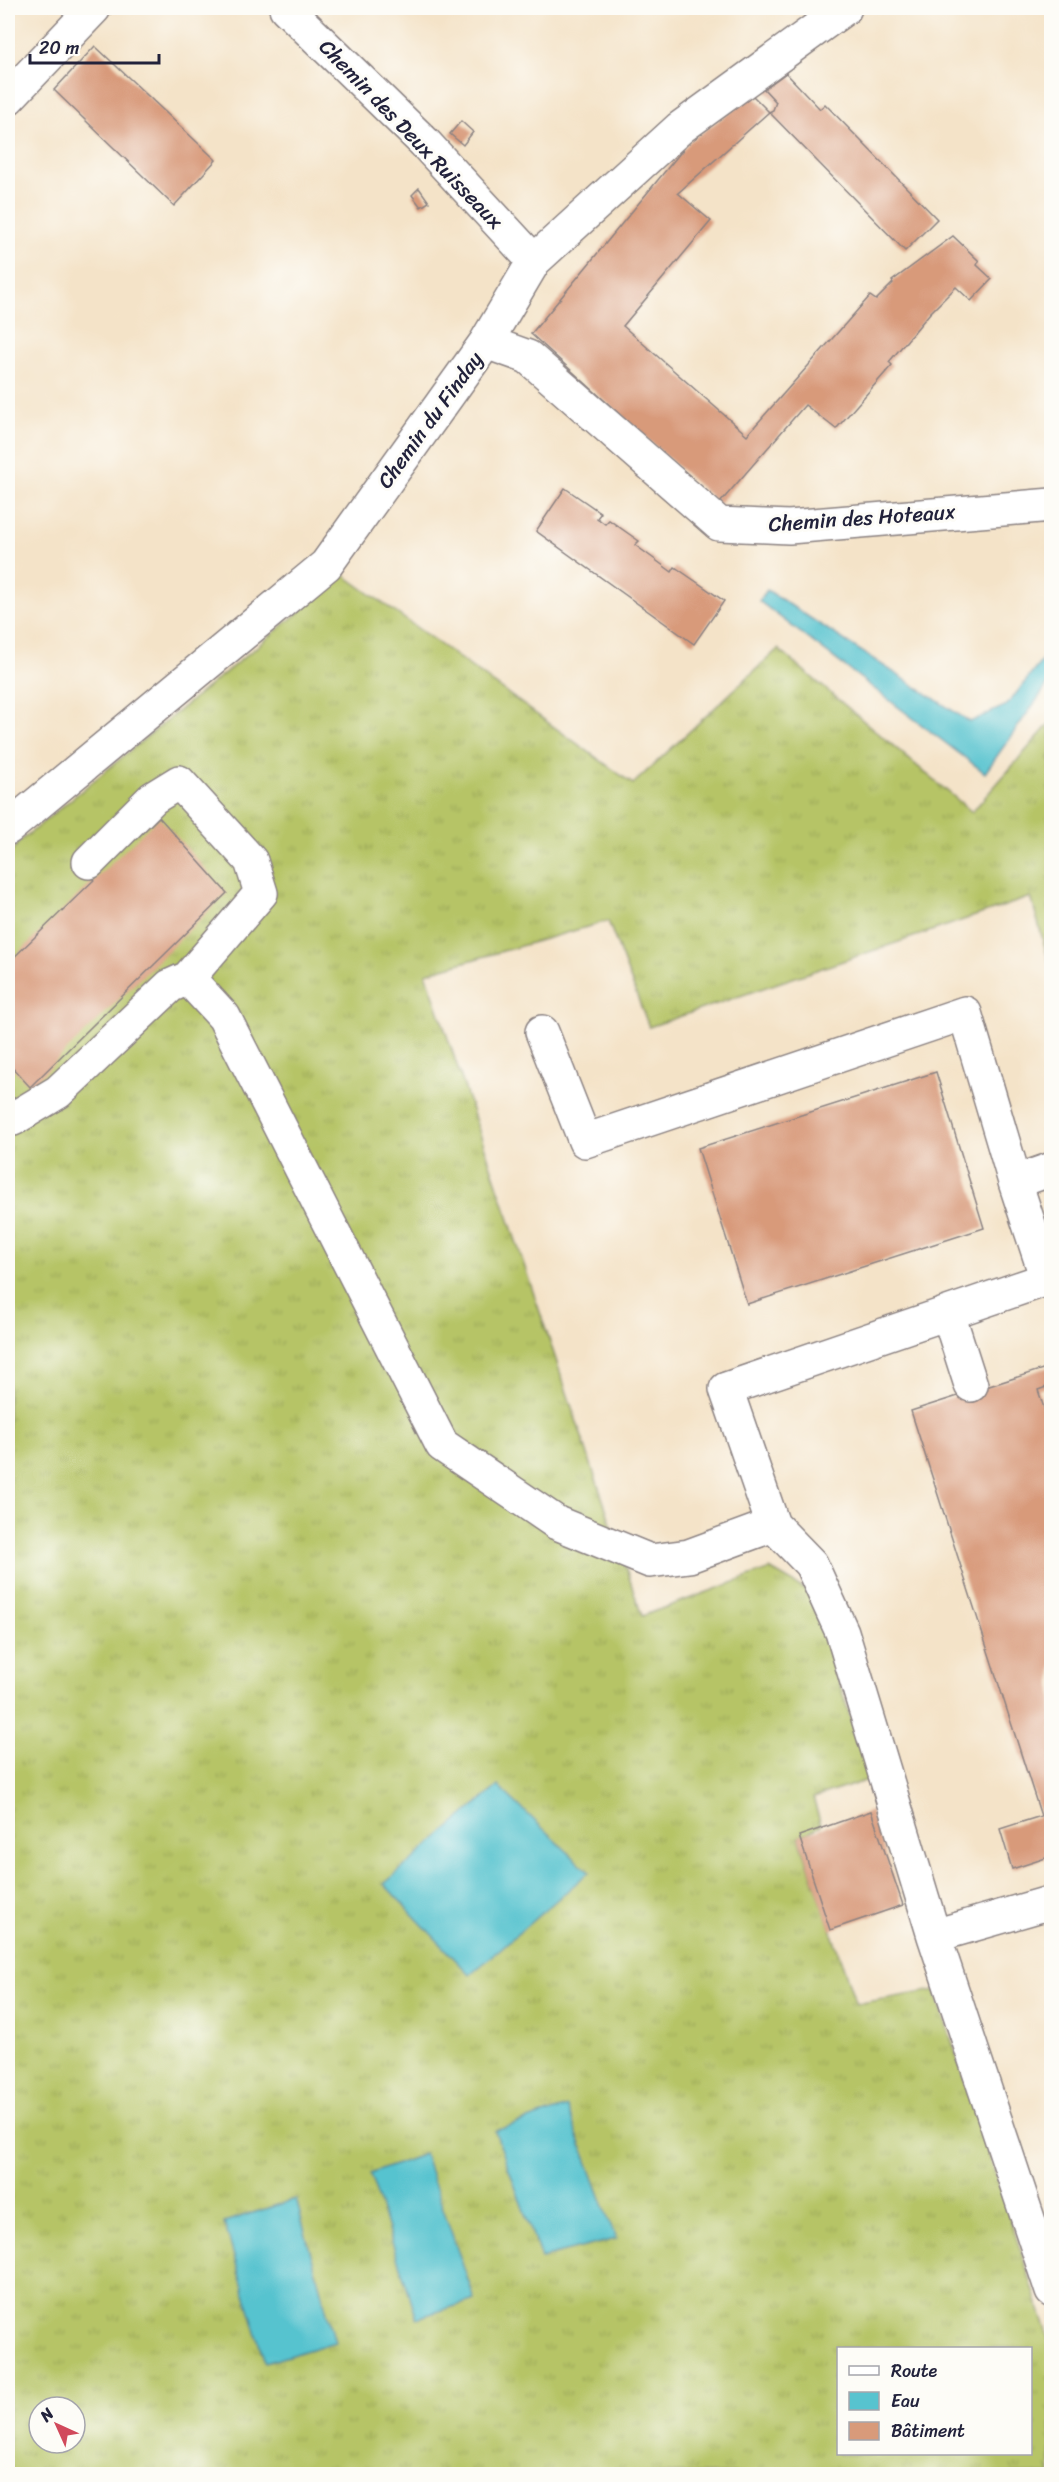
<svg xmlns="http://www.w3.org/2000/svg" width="1059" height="2482" font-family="Sriracha,sans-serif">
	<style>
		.grass { fill: url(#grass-tufts); stroke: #6c7350; stroke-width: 1.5; fill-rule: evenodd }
		.water { fill: #57c3cf; stroke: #3c7285; stroke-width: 1.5 }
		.building { fill: #d89a7a }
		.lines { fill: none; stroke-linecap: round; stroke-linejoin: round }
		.minor-casing { stroke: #8b8282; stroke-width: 36 }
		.minor { stroke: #fff; stroke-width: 33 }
		.labels { text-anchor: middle; stroke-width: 6; stroke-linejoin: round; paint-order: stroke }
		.street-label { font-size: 21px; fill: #22223b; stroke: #fdfcf7 }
	</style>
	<defs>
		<pattern id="grass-tufts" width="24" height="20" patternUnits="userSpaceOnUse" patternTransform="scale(1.5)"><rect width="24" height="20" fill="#b6c466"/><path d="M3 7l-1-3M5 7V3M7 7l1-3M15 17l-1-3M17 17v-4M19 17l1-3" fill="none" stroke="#9ca859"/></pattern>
	</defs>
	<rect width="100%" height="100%" fill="#fdfcf7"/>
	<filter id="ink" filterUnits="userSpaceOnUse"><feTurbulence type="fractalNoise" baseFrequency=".0167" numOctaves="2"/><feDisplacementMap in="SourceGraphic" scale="12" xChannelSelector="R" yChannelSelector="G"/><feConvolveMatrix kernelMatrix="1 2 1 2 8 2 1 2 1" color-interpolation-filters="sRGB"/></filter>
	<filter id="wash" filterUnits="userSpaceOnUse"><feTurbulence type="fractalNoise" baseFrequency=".008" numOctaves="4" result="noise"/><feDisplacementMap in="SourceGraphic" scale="24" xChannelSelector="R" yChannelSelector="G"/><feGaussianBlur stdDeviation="1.35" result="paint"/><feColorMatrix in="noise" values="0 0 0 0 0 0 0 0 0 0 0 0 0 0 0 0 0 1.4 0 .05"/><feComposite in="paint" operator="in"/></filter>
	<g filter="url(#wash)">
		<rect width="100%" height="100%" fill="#f4e3c8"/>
		<path class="grass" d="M344 575 633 784 778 649 972 812 1051 722V969L1031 897 649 1027 608 921 426 973 642 1616 770 1569 809 1592 871 1779 813 1798 821 1825 799 1837 856 2004 935 1990 1051 2343V2474H8V857L19 842ZM838 2348H1030V2454H838ZM39 2407H75V2443H39Z"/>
		<path class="water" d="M767 590 970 722 1007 705 1051 649V680L985 773 759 601Z
			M498 1786 589 1872 470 1975 384 1884Z
			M567 2107 616 2239 541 2258 495 2131Z
			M424 2154 475 2300 417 2318 370 2174Z
			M296 2199 335 2342 265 2363 224 2222Z"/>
		<g id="blocks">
			<path class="building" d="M95 46 216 160 174 206 54 90Z
				M786 73 820 109 825 104 937 219 905 251 769 112 773 110 776 102 764 89Z
				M753 96 769 112 678 193 711 221 623 326 747 435 870 296 876 300 893 283 892 281 953 236 979 261 977 265 992 279 971 301 956 287 930 313 889 362 892 365 836 429 805 405 719 504 531 334 690 141Z
				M461 121 473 132 463 145 450 134Z
				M419 188 429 202 421 207 412 195Z
				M565 488 601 513 597 518 605 524 609 520 639 541 635 545 672 572 675 567 724 601 694 644 536 531Z
				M159 817 227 893 30 1087 8 1063V963Z
				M936 1072 984 1228 747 1304 698 1148Z
				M1052 1366V1385L1038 1390 1052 1432V1856L1012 1869 1000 1829 1041 1816 911 1411Z
				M871 1811 903 1905 830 1930 799 1836Z"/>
		</g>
	</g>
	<g filter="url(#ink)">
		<use href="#blocks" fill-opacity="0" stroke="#8b8282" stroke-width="1.5"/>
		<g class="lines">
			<g class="minor-casing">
				<path id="minor" d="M286 8 424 142 534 261
					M8 98 94 8
					M486 342 528 357 719 524 789 527 1052 505
					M8 828 326 565 486 342 534 261 680 128 845 8
					M89 862 153 798 179 782 251 861 261 893 188 978
					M542 1032 585 1141 965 1013 1015 1182 1052 1169
					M8 1119H13L58 1092 170 986 188 978 224 1017 442 1445 557 1523 650 1561 689 1556 773 1525 811 1564 842 1632 934 1936 1052 2291
					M948 1313 971 1385
					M773 1525 726 1389 1047 1279 1015 1182
					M934 1936 1052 1902"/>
			</g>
			<use href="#minor" class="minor"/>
		</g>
	</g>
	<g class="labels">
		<g class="street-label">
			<text transform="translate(411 134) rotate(46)" y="7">Chemin des Deux Ruisseaux</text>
			<text transform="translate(430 420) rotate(-54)" y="7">Chemin du Finday</text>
			<text transform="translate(862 518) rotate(-4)" y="7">Chemin des Hoteaux</text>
		</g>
	</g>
	<rect width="1059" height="2482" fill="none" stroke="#fdfcf7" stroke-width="30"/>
	<rect x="837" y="2347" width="195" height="108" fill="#fdfcf7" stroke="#a5a5ac" stroke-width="1.5"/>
	<rect x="849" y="2366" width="30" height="9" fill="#ffffff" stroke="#a5a5ac" stroke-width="1.5"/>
	<text x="891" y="2377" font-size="18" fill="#22223b">Route</text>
	<rect x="849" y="2392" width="30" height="18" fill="#57c3cf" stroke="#a5a5ac" stroke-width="1.5"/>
	<text x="891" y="2407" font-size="18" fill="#22223b">Eau</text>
	<rect x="849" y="2422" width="30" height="18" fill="#d89a7a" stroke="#a5a5ac" stroke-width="1.5"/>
	<text x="891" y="2437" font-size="18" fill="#22223b">Bâtiment</text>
	<g transform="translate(57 2425) rotate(315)"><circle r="28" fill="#fdfcf7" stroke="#a5a5ac" stroke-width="1.5"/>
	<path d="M0-4.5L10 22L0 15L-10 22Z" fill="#d1495b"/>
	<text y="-9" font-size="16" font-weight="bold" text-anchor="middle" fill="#22223b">N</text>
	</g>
	<path d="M30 54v9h129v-9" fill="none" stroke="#22223b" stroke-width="3"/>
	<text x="39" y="54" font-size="18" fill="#22223b" stroke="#fdfcf7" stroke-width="4.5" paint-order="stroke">20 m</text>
</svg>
